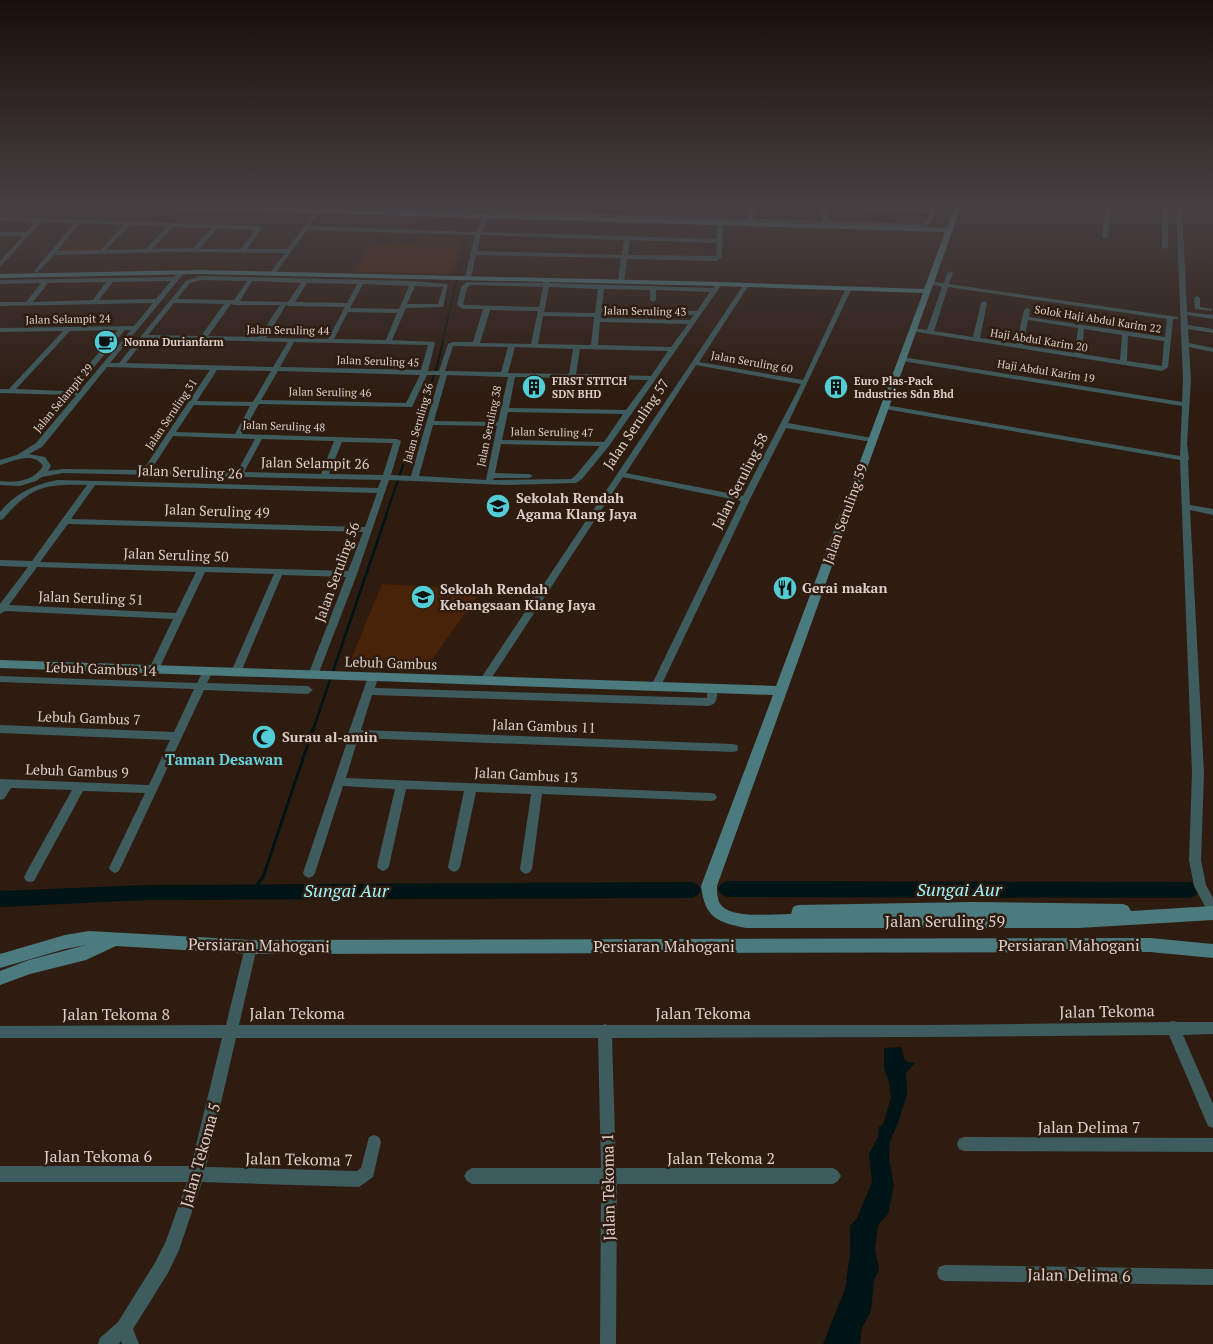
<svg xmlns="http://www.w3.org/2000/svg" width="1213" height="1344" font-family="'PT Serif',serif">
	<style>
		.green { fill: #492307 }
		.water { fill: #001315 }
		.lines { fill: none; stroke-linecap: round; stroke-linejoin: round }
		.stream-far3 { stroke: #001315; stroke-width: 1 }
		.stream-far2 { stroke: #001315; stroke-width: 2 }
		.stream-far1 { stroke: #001315; stroke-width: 2.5 }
		.stream { stroke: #001315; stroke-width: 3 }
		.river { fill: #001315; fill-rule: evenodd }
		.street { fill: #3e5b5d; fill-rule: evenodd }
		.secondary { fill: #4b7b7f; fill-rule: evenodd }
		.labels { text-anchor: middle; stroke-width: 5; stroke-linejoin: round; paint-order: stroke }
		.far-street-label { font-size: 11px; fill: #dcd0c8; stroke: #2e1c11 }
		.far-poi-label { font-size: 11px; font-weight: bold; fill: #dcd0c8; stroke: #2e1c11; text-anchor: start }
		.street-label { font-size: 14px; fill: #dcd0c8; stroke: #2e1c11 }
		.poi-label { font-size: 14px; font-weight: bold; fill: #dcd0c8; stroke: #2e1c11; text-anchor: start }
		.neighbourhood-label { font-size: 15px; font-weight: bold; fill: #67d3dc; stroke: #2e1c11 }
		.near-street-label { font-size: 16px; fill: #dcd0c8; stroke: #2e1c11 }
		.near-water-label { font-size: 18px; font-style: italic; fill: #9df6fd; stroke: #2e1c11 }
	</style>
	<rect width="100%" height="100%" fill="#2e1c11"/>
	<path class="green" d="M420 237 462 238 451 274 353 272 371 245H388L389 242 417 243Z
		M66 240H107L97 251 55 252Z
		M382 584 482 590 426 668 350 662Z"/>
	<path class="water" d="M901 1047 905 1061 915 1063 906 1073 907 1095 897 1126 890 1141 889 1157 894 1186 888 1214 878 1225 875 1249 879 1270 874 1280 871 1311 862 1328 860 1344H823L845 1289 850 1253V1226L857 1218 872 1182 869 1154 878 1137 879 1127 884 1122 891 1097 889 1082 884 1069V1048Z"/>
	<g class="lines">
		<path class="stream-far3" d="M442 343 466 241 481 207"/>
		<path class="stream-far2" d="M386 515 437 366 443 342"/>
		<path class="stream-far1" d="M313 730 387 513"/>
		<path class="stream" d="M251 893 263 877 313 729"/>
		<path class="river" d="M727 881 1190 882 1196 885 1199 890 1196 895 1190 898 727 897 721 894 718 889 721 884Z
			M692 882 698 885 701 890 698 895 692 898 147 900 0 907V891L147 885Z"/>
		<path class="street" d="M325 207 468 209 470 207H476L474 211 468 213 328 209Z
			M487 207H493V210L748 219 747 207H753L754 219 823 221 820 207H826L829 221 921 224 926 222 930 213 865 211 862 209 865 207 931 209 932 207H938L930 224 922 228 829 225 830 227 827 229 824 224 493 214 487 212Z
			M1105 207H1111L1108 237 1105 239 1102 237Z
			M1162 207H1168V247L1165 249 1162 247Z
			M1176 207H1182L1187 312 1213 315V319L1187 315 1188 325 1213 329V333L1188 329 1189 343 1213 348V352L1189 347 1191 379 1187 444 1189 459 1188 461 1190 505 1213 509V515L1190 510 1204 773 1201 860 1206 885 1213 898V915L1209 914 1194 886 1189 860 1192 773 1180 460 885 409 881 407 885 405 1180 456 1182 406 902 361 899 359 902 357 1182 402 1183 379Z
			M318 209 321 211 309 226 476 232 483 215 486 213 489 215 482 232 717 239V223L720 221 723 223 722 257 716 261 627 259 624 281 621 283 618 281 621 258 476 255 471 277 468 279 465 277 475 235 307 230 274 275 272 276 269 274 285 253 172 252 54 255 37 273 34 271 35 270 74 223 41 222 0 267V261L23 236H0V232H26L35 222 0 221V217L259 226 262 228 247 249H287ZM80 223 124 225 100 250 57 251ZM130 225 167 226 146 249 106 250ZM173 227 212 228 193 248 152 249ZM218 228 255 230 241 249H199ZM481 235 624 240 622 255 477 251ZM630 240 717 243 716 256 628 255Z
			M180 271 185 272 110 363H119L186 281 200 276 413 281 448 284 443 307 406 308 392 340 434 342 435 343 428 371H439L448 344 452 342H473L483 309H463L457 305 461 287 467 282 543 283 545 279 547 278 550 280 549 283 713 288 717 283 722 284 609 446 582 479 576 483 506 485 389 480 357 574 318 675 313 678 308 675 346 577 282 575 241 672 236 675 231 672 274 574 205 572 159 669 154 672 149 669 173 619 5 611 0 614V604L28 567 0 566V560L32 561 87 485C46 484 31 486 3 519L0 520V512C16 493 33 485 57 480L378 488 381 480 63 473 42 477 36 481 20 486 0 485V481C16 483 34 481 43 466 33 451 14 461 0 465V460L17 455 36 443 131 330H125L74 391H77V395H68L0 393V389H9L63 331 0 332V328L134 326 153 303 0 306V302H26L41 283 0 284V280L174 277ZM201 280 247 281 234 300 177 299 190 283ZM171 281 156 299 99 300 113 282ZM252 281 301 283 288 302 240 301ZM106 282 93 300 33 302 48 283ZM307 283 357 284 347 303 295 302ZM363 284 409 286 399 309 350 308ZM470 285 543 287 539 307 464 305 463 304 467 288ZM415 286 443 287 438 304H407ZM549 287 598 289 595 313 544 312ZM604 289 650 290V300L653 302 656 300V290L710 292 697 311 602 308ZM174 303 224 304 201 336 148 335ZM231 304 235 305H280L259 337 208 336ZM286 305 290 306 345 307 328 339 266 338ZM490 310 538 311 531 344 480 343ZM348 312 397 313 386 340 334 339ZM601 312 694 315 690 320 601 318ZM543 316 594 317 591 345 538 344ZM600 322 688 324 671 347 598 345ZM118 330 66 391 16 389 70 331ZM145 339 288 342 273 367 126 363ZM294 342 428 345 421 370 280 367ZM453 346 508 347 501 372 445 371ZM515 347 573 349 569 374 508 373ZM580 349 668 351 651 376 576 374ZM107 367 210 370 143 470 63 469 48 471 51 466 45 457 29 454 42 447ZM217 370 271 371 253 402 197 401ZM278 371 420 375 406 403 261 400ZM427 375H440L411 476 391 475 401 441 397 439 242 434 259 404 412 407ZM447 375 508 377 498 422 434 421ZM515 377 648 380 626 410 509 408ZM194 405 250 406 235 434 176 432ZM508 412 623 414 604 442 502 440ZM433 425 497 426 486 480 419 476ZM173 436 255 439 237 472 151 470ZM262 439 334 441 321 474 244 472ZM342 442 393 443 383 475 329 474ZM501 444 600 446 576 475 571 479 493 480 494 478H529L533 476 529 474 495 473ZM95 485 377 493 365 527 71 519ZM68 524 363 532 348 571 40 562ZM37 567 196 572 176 613 9 605Z
			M950 271 953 273 949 284 1178 317V319H1173L1168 367 1162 371 911 331V329L913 328 927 330 942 287 927 283 930 281 944 283 947 273ZM948 287 1167 319 1165 337 1029 317 1030 310 1027 308 1024 310 1016 344 980 338 987 303 984 301 981 303 973 337 934 331ZM1028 320 1078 328 1075 353 1023 345ZM1084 329 1122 335 1120 360 1082 354ZM1128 336 1164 341 1162 366 1127 361Z
			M744 284 749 285 699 362 803 380 846 288 851 287 852 288 788 423 872 438 876 440 872 442 786 428 750 499 661 686 656 690 651 686 741 501 623 477 489 682H481L480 680 481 678ZM696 365 801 384 743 496 626 473Z
			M1197 296 1200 298V307L1212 309V311L1195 309 1194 298Z
			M208 668 213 671 207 683 308 686 313 690 308 694 204 690 119 871 115 873 111 871 109 868 145 793 83 791 34 881 30 882 26 881 24 877 26 873 72 790 11 788 4 799 0 800V779L149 785 170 740 0 733V725L174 732 194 689 0 682V676L197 683 204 669Z
			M373 674 378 677 375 688 707 698V689L712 685 717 689C717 697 718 703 709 706L372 695 361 730 733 744 737 745 738 748 737 751 733 752 358 738 346 778 711 793 715 794 717 797 715 800 711 801 542 794 532 869 530 872 526 874 522 872 520 869 531 794 476 792 460 867 458 870 454 872 450 870 448 867 464 791 406 789 389 866 387 869 383 871 379 869 377 866 395 789 343 786 315 873 313 876 309 878 305 876 303 873 349 736 348 734 368 677Z
			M251 941 256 943 257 947 239 1025H602L605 1024 608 1025H928L1169 1022 1173 1021 1177 1022H1213V1034L1183 1035 1213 1104V1128L1208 1126 1169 1035 928 1037 612 1038 616 1168H833L838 1171 841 1176 838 1181 833 1184H617L616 1344H600L601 1184H472L467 1181 464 1176 467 1171 472 1168H601L598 1038H236L206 1167 357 1171 361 1168 369 1137 374 1135 379 1137 381 1142 373 1177 359 1187 202 1182 179 1250 168 1273 133 1329 139 1344H122L121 1341 119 1344H98L100 1338 118 1322 156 1261 166 1241 187 1182H0V1166H191L222 1038H0V1026L226 1025 245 947 246 943Z
			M964 1137 1213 1138V1152L964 1151 959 1149 957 1144 959 1139Z
			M945 1265 1213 1269V1285L945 1281 939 1279 937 1273 939 1267Z"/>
		<path class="secondary" d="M177 207H246L947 228 955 207H961L717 886C717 892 717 900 721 905 732 919 775 914 791 914L793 907 798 905 971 902 1123 904 1128 906 1131 911 1213 906V920L1079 928H746C717 922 705 918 701 886L773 695 0 668V660L776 686 923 293 719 286 200 274 0 278V274L200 270 719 282 924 289 945 232 180 209Z
			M89 931 251 940 1150 938 1213 944V958L1150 952 251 954 116 946 86 960 30 974 0 985V971L29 960 86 945 65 949 0 968V954L65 935Z"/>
	</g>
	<linearGradient id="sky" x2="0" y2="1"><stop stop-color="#190f09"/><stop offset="0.52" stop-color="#464043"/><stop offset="1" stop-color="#464043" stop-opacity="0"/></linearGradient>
	<rect width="1213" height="395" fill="url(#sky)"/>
	<defs>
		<g id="cafe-disc" transform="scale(1.25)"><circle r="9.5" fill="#52ccd5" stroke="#2e1c11"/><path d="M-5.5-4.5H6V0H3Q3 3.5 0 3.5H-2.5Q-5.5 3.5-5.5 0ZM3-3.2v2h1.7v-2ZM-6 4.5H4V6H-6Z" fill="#111"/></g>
		<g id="building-disc" transform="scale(1.25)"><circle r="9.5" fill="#52ccd5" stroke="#2e1c11"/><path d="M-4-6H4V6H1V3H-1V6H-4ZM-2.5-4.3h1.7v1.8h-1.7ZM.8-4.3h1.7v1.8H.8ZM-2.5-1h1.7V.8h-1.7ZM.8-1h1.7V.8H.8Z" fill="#111"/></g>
		<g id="school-disc" transform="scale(1.25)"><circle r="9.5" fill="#52ccd5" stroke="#2e1c11"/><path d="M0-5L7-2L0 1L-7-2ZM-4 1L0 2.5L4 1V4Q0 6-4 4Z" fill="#111"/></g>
		<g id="restaurant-disc" transform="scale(1.25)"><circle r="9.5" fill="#52ccd5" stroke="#2e1c11"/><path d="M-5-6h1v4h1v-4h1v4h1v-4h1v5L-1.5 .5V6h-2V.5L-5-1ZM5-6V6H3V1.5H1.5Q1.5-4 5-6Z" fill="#111"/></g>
		<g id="mosque-disc" transform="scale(1.25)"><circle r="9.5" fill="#52ccd5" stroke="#2e1c11"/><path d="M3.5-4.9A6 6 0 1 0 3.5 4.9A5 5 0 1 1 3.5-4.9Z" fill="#111"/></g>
	</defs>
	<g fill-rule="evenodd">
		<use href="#cafe-disc" x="106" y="342"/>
		<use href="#building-disc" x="534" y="387"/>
		<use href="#building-disc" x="836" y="387"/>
		<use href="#school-disc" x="498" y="506"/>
		<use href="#restaurant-disc" x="785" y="588"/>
		<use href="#school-disc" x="423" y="597"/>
		<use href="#mosque-disc" x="264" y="737"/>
	</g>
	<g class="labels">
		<g class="far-street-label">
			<text transform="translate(645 311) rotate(1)" y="4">Jalan Seruling 43</text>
			<text transform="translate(68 319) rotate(-1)" y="4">Jalan Selampit 24</text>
			<text transform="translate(1098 319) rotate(9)" y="4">Solok Haji Abdul Karim 22</text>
			<text transform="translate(288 330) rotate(1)" y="4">Jalan Seruling 44</text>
			<text transform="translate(1039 340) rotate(9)" y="4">Haji Abdul Karim 20</text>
			<text transform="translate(378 361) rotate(2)" y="4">Jalan Seruling 45</text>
			<text transform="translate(752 362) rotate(10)" y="4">Jalan Seruling 60</text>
			<text transform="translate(1046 371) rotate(9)" y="4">Haji Abdul Karim 19</text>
			<text transform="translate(330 392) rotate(1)" y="4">Jalan Seruling 46</text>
			<text transform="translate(63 398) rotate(-50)" y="4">Jalan Selampit 29</text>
			<text transform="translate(171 414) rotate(-56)" y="4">Jalan Seruling 31</text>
			<text transform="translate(418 423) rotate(-74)" y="4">Jalan Seruling 36</text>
			<text transform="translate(284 426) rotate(2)" y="4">Jalan Seruling 48</text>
			<text transform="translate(489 426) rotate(-78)" y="4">Jalan Seruling 38</text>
			<text transform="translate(552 432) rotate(1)" y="4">Jalan Seruling 47</text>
		</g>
		<g class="far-poi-label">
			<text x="124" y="346">Nonna Durianfarm</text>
			<text x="552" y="385">FIRST STITCH<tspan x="552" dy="13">SDN BHD</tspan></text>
			<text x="854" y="385">Euro Plas-Pack<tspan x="854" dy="13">Industries Sdn Bhd</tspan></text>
		</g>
		<g class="street-label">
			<text transform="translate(636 424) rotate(-56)" y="5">Jalan Seruling 57</text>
			<text transform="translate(315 463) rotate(1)" y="5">Jalan Selampit 26</text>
			<text transform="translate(190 472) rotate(2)" y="5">Jalan Seruling 26</text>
			<text transform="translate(740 481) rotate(-63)" y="5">Jalan Seruling 58</text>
			<text transform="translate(217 511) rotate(2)" y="5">Jalan Seruling 49</text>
			<text transform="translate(845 514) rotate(-70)" y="5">Jalan Seruling 59</text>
			<text transform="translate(176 555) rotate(2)" y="5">Jalan Seruling 50</text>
			<text transform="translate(337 572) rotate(-70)" y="5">Jalan Seruling 56</text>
			<text transform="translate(91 598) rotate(2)" y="5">Jalan Seruling 51</text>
			<text transform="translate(391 663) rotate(2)" y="5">Lebuh Gambus</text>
			<text transform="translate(101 669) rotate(2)" y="5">Lebuh Gambus 14</text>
			<text transform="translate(89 718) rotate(2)" y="5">Lebuh Gambus 7</text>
			<text transform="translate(544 726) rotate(2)" y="5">Jalan Gambus 11</text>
			<text transform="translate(77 771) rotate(2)" y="5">Lebuh Gambus 9</text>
			<text transform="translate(526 775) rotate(3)" y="5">Jalan Gambus 13</text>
		</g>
		<g class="poi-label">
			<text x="516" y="503">Sekolah Rendah<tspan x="516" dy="16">Agama Klang Jaya</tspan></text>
			<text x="802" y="593">Gerai makan</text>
			<text x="440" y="594">Sekolah Rendah<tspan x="440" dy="16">Kebangsaan Klang Jaya</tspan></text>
			<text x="282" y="742">Surau al-amin</text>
		</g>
		<g class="neighbourhood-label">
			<text x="224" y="765">Taman Desawan</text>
		</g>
		<g class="near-street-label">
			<text x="945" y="927">Jalan Seruling 59</text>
			<text transform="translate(259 945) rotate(1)" y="6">Persiaran Mahogani</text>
			<text x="1069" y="951">Persiaran Mahogani</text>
			<text x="664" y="952">Persiaran Mahogani</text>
			<text transform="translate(1107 1011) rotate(-1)" y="6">Jalan Tekoma</text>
			<text x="297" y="1019">Jalan Tekoma</text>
			<text x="703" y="1019">Jalan Tekoma</text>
			<text x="116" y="1020">Jalan Tekoma 8</text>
			<text x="1089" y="1133">Jalan Delima 7</text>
			<text transform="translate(200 1155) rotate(-74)" y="6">Jalan Tekoma 5</text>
			<text x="98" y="1162">Jalan Tekoma 6</text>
			<text x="721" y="1164">Jalan Tekoma 2</text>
			<text transform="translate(299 1159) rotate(1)" y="6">Jalan Tekoma 7</text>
			<text transform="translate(608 1187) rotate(-91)" y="6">Jalan Tekoma 1</text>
			<text transform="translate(1079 1275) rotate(1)" y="6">Jalan Delima 6</text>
		</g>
		<g class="near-water-label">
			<text x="959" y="896">Sungai Aur</text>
			<text x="346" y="897">Sungai Aur</text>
		</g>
	</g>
</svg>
